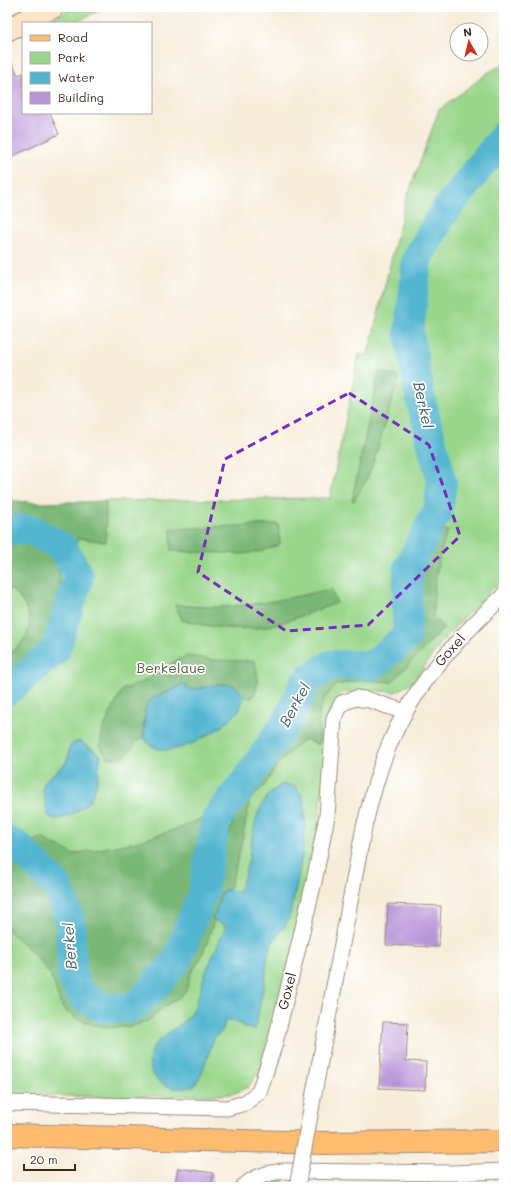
<svg xmlns="http://www.w3.org/2000/svg" width="511" height="1194" font-family="Mali,sans-serif">
	<style>
		.green { fill: #99d68b; stroke: #6a8054 }
		.forest { fill: #7ab777; stroke: #5a704a }
		.water { fill: #52b5d0; stroke: #467077 }
		.lines { fill: none; stroke-linecap: round; stroke-linejoin: round }
		.river { stroke: #52b5d0; stroke-width: 30 }
		.building { fill: #b994d8 }
		.street-casing { stroke: #988b7c; stroke-width: 17 }
		.secondary-casing { stroke: #988b7c; stroke-width: 24 }
		.primary-casing { stroke: #988b7c; stroke-width: 24 }
		.street { stroke: #fff; stroke-width: 15 }
		.secondary { stroke: #fee4c6; stroke-width: 22 }
		.primary { stroke: #fdbc70; stroke-width: 22 }
		.street-bridge-casing { stroke: #988b7c; stroke-width: 17; stroke-linecap: butt }
		.street-bridge { stroke: #fff; stroke-width: 15 }
		.marked { fill: none; stroke: #7b2cbf; stroke-width: 3; stroke-dasharray: 8 5; stroke-linejoin: round }
		.labels { text-anchor: middle; stroke-width: 3.5; stroke-linejoin: round; paint-order: stroke }
		.street-label { font-size: 14px; fill: #3b2a1e; stroke: #fff }
		.park-label { font-size: 14px; fill: #575e3f; stroke: #fff }
		.water-label { font-size: 15px; font-style: italic; fill: #446265; stroke: #fff }
	</style>
	<rect width="100%" height="100%" fill="#fff"/>
	<filter id="ink" filterUnits="userSpaceOnUse"><feTurbulence type="fractalNoise" baseFrequency=".025" numOctaves="2"/><feDisplacementMap in="SourceGraphic" scale="8" xChannelSelector="R" yChannelSelector="G"/><feConvolveMatrix kernelMatrix="1 2 1 2 8 2 1 2 1" color-interpolation-filters="sRGB"/></filter>
	<filter id="wash" filterUnits="userSpaceOnUse"><feTurbulence type="fractalNoise" baseFrequency=".012" numOctaves="4" result="noise"/><feDisplacementMap in="SourceGraphic" scale="16" xChannelSelector="R" yChannelSelector="G"/><feGaussianBlur stdDeviation="0.9" result="paint"/><feColorMatrix in="noise" values="0 0 0 0 0 0 0 0 0 0 0 0 0 0 0 0 0 1.4 0 .05"/><feComposite in="paint" operator="in"/></filter>
	<g filter="url(#wash)">
		<rect width="100%" height="100%" fill="#f6ecd9"/>
		<path class="green" d="M76 7H106L74 23H43Z
			M504 64V578L446 636 413 682 396 692 362 690 341 693 330 711 319 825 289 976 262 1068 248 1087 235 1093 220 1095 123 1097 7 1095V504H106V501L330 498 359 354 368 355 405 203 439 110 489 72Z"/>
		<path class="forest" d="M379 371 399 377 372 467 365 482 354 501 352 500Z
			M7 500 39 503 106 501V542L78 538 77 542C59 528 30 516 7 513Z
			M278 524 280 544 262 551 244 554 171 551V529Z
			M441 528 448 531C436 558 434 587 433 617L444 628 392 682 361 680 336 685C314 708 320 717 319 745L304 739 277 765 264 786 250 800 240 850 229 889 221 892 215 915 212 916 214 920C209 937 204 956 193 970 188 976 189 987 184 993 179 998 170 1003 164 1007 156 1013 152 1020 142 1023 119 1032 86 1027 67 1012 56 1003 58 989 52 979 41 959 23 944 7 929V850L43 882 50 895 59 919 60 956 66 983 77 1000 90 1010 110 1017 124 1018 149 1010 159 1002 188 968 213 905 222 848 230 832 236 810 248 793 260 780 273 758 289 742 294 734 313 688 332 673 379 670 392 664 410 647 417 636 421 621 416 566 435 544Z
			M7 539C55 546 70 566 54 613 51 622 49 633 45 642 38 655 18 669 7 678V656C13 651 20 645 25 638 36 622 24 595 7 588Z
			M331 589 337 603C315 610 286 623 264 627 237 631 208 627 182 620L175 604C227 613 280 600 331 589Z
			M188 656 213 660 255 661C257 675 261 685 252 698L244 697 235 686 225 684 189 690 181 684 169 692 156 696 144 719V737C127 745 133 763 107 757L100 745 103 729 122 690 142 682 179 659Z
			M207 816 211 817 183 926 169 952 157 964 140 991 130 1002 116 1003 85 992 77 978V924L70 883 42 855 32 841 42 838 73 854 136 842 180 828Z
			M285 1176 283 1187H257L259 1185Z"/>
		<path class="water" d="M181 684H185L189 690 225 684 235 686 244 697C242 703 240 710 236 714 220 731 160 770 144 737L145 710 148 703 156 696 169 692Z
			M80 741 101 755C98 769 98 788 90 800 84 808 60 825 50 817 46 814 46 807 45 802 45 798 42 791 43 787 45 776 61 771 66 762 72 751 64 745 80 741Z
			M284 784 295 786C300 791 302 795 304 802 309 826 296 896 288 920 285 928 278 933 274 940 268 949 266 962 266 973L255 1030 243 1027 244 1025 226 1019 222 1031 214 1038 202 1073 195 1085C179 1094 153 1085 150 1066 148 1058 151 1051 154 1045L190 1016 195 1006 206 971 226 926 214 920 212 916 215 915 221 892 229 889 238 893C243 882 246 871 249 858 254 830 254 799 284 784Z"/>
		<g class="lines">
			<path class="river" d="M7 529 32 530 63 548 79 576 55 651 7 691
				M7 841 18 846 58 887 70 921 72 976 82 996 104 1008H131L148 994 177 960 203 891 216 819 245 782 288 720 306 681 330 665H373L407 636 408 568 438 510 442 482 421 401 409 333 417 259 442 215 504 136"/>
		</g>
		<g id="blocks">
			<path class="building" d="M7 54 18 75 23 73V113H50L59 134 13 156 7 142Z
				M388 904 441 906 439 947 386 945Z
				M383 1022 408 1023 406 1061 426 1062 425 1090 379 1088Z
				M178 1168 213 1173 211 1187 175 1185Z"/>
		</g>
	</g>
	<g filter="url(#ink)">
		<use href="#blocks" fill-opacity="0" stroke="#988b7c" stroke-width="1"/>
		<g class="lines">
			<g class="street-casing">
				<path id="street" d="M314 1093 364 827C371 800 377 774 388 748 412 687 457 639 504 595
					M7 1103 227 1108 245 1103 259 1092 275 1043 314 882 327 816 334 718 342 703 356 698 369 700 405 712
					M243 1187C255 1176 267 1173 284 1171L451 1173 504 1171"/>
			</g>
			<g class="secondary-casing">
				<path id="secondary" d="M7 30 53 7"/>
			</g>
			<g class="primary-casing">
				<path id="primary" d="M7 1135 324 1143 504 1141"/>
			</g>
			<use href="#street" class="street"/>
			<use href="#secondary" class="secondary"/>
			<use href="#primary" class="primary"/>
			<g class="street-bridge-casing">
				<path id="street-bridge" d="M297 1187 314 1093"/>
			</g>
			<use href="#street-bridge" class="street-bridge"/>
		</g>
	</g>
	<path class="marked" d="M349 393 429 445 460 536 368 625 286 631 198 572 225 459Z"/>
	<g class="labels">
		<g class="street-label">
			<text transform="translate(450 650) rotate(-49)" y="5">Goxel</text>
			<text transform="translate(287 991) rotate(-76)" y="5">Goxel</text>
		</g>
		<g class="park-label">
			<text x="171" y="673">Berkelaue</text>
		</g>
		<g class="water-label">
			<text transform="translate(423 405) rotate(78)" y="5">Berkel</text>
			<text transform="translate(295 705) rotate(-61)" y="5">Berkel</text>
			<text transform="translate(70 946) rotate(-94)" y="5">Berkel</text>
		</g>
	</g>
	<rect width="511" height="1194" fill="none" stroke="#fff" stroke-width="24"/>
	<rect x="22" y="22" width="130" height="92" fill="#ffffff" stroke="#b1aaa5"/>
	<rect x="30" y="35" width="20" height="6" fill="#fdbc70" stroke="#b1aaa5"/>
	<text x="58" y="42" font-size="12" fill="#3b2a1e">Road</text>
	<rect x="30" y="52" width="20" height="12" fill="#99d68b" stroke="#b1aaa5"/>
	<text x="58" y="62" font-size="12" fill="#3b2a1e">Park</text>
	<rect x="30" y="72" width="20" height="12" fill="#52b5d0" stroke="#b1aaa5"/>
	<text x="58" y="82" font-size="12" fill="#3b2a1e">Water</text>
	<rect x="30" y="92" width="20" height="12" fill="#b994d8" stroke="#b1aaa5"/>
	<text x="58" y="102" font-size="12" fill="#3b2a1e">Building</text>
	<g transform="translate(469 42) rotate(352)"><circle r="19" fill="#ffffff" stroke="#b1aaa5"/>
	<path d="M0-3L7 15L0 10L-7 15Z" fill="#c8321e"/>
	<text y="-6" font-size="11" font-weight="bold" text-anchor="middle" fill="#3b2a1e">N</text>
	</g>
	<path d="M24 1164v6h51v-6" fill="none" stroke="#3b2a1e" stroke-width="2"/>
	<text x="30" y="1164" font-size="12" fill="#3b2a1e" stroke="#ffffff" stroke-width="3" paint-order="stroke">20 m</text>
</svg>
